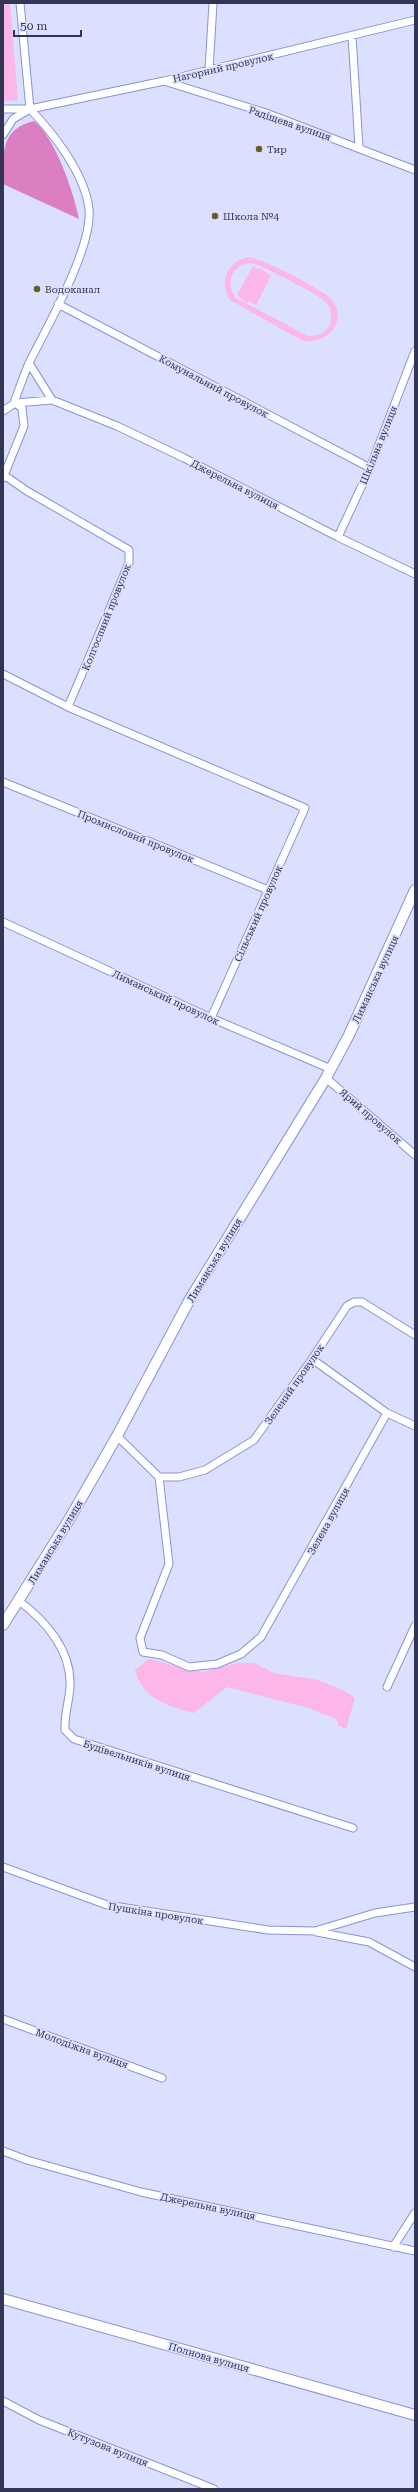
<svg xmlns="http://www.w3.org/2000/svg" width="418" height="2492" font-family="'Roboto Serif',serif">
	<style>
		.green { fill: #fcb6e7; fill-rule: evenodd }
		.forest { fill: #db7fc2 }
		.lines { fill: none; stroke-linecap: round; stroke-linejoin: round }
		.street-casing { stroke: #8992d9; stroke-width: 9 }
		.secondary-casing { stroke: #8992d9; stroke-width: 12 }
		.street { stroke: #fff; stroke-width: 7 }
		.secondary { stroke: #fff; stroke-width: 10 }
		.poi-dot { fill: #675d29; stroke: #dbe0ff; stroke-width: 1.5 }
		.labels { text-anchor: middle; stroke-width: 3.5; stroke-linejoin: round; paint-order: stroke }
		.street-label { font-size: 10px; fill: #323654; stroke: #dbe0ff }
		.poi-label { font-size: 10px; fill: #323654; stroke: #dbe0ff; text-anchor: start }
	</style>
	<rect width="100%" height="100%" fill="#dbe0ff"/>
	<path class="green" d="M3 3H10L18 100 3 101Z
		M249 257C262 259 324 290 332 300 349 322 325 347 301 340L230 300C218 281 228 261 249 257ZM248 263 259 265C273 273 321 294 328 305 332 311 332 320 329 326 324 334 317 336 308 336L236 298C225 283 231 268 248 263Z
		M253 266 259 270 260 268 271 276 256 305 249 301 247 303 237 295Z
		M149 1659 203 1672 237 1663H254L274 1673 318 1680 345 1691 355 1698 346 1729 339 1726 336 1719 308 1708 227 1687 194 1713C170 1707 141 1698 135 1670Z"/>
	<path class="forest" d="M34 121C55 137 74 193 79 219L3 184C3 154 0 129 34 121Z"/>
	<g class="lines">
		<g class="street-casing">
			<path id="street" d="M20 3 30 109
				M352 36 359 147
				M209 70 213 3
				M164 81 266 113 415 170
				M3 109H30L164 81 415 20
				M3 135 13 119 30 109
				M58 304 370 468
				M29 363 52 400
				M3 411 15 403 52 400 117 426 184 458 338 537 415 574
				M4 475 27 491 129 550V563L68 707
				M3 478 24 426 22 408 15 403V400C20 387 24 374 30 361 48 325 93 247 89 209 85 174 54 134 30 109
				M338 537 370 468 415 351
				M3 674 68 707 305 808 211 1018
				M3 782 268 890
				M3 922 211 1018 331 1069
				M326 1078 415 1155
				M312 1359 387 1413 261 1637 241 1654 217 1664 189 1667 162 1655 143 1652 140 1638 169 1564 159 1477H179L205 1470 254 1440 312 1359 347 1306 354 1302H362L415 1335
				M387 1413 415 1426
				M117 1436 159 1477
				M19 1601C46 1621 72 1651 70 1687 69 1702 64 1715 65 1730L74 1739 353 1828
				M387 1687 415 1626
				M3 1867 107 1905 268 1930 315 1931 375 1913 415 1907
				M317 1932 369 1942 415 1967
				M3 2019 162 2078
				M3 2151 27 2160 141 2192 415 2251
				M393 2247 415 2213
				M3 2401 39 2420 214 2489"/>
		</g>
		<g class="secondary-casing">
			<path id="secondary" d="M3 1625 70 1518 117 1436 190 1299 326 1078 349 1035 415 890
				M3 2299 415 2415"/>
		</g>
		<use href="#street" class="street"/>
		<use href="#secondary" class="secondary"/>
	</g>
	<g class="poi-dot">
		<circle cx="259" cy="149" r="4"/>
		<circle cx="215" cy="216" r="4"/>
		<circle cx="37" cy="289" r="4"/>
	</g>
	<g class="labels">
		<g class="street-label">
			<text transform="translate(223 67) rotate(-13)" y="4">Нагорний провулок</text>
			<text transform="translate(290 123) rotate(19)" y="4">Радіщева вулиця</text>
			<text transform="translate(214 386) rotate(28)" y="4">Комунальний провулок</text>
			<text transform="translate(378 445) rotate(-68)" y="4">Шкільна вулиця</text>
			<text transform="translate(235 484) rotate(27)" y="4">Джерельна вулиця</text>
			<text transform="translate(106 617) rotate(-68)" y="4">Колгоспний провулок</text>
			<text transform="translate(136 836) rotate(22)" y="4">Промисловий провулок</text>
			<text transform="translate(258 913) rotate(-66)" y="4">Сільський провулок</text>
			<text transform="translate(375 979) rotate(-65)" y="4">Лиманська вулиця</text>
			<text transform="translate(166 997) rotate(25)" y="4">Лиманський провулок</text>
			<text transform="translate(371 1116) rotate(41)" y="4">Ярий провулок</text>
			<text transform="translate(214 1260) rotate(-59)" y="4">Лиманська вулиця</text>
			<text transform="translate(294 1384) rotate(-55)" y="4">Зелений провулок</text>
			<text transform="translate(328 1521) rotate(-61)" y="4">Зелена вулиця</text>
			<text transform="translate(55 1542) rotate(-59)" y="4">Лиманська вулиця</text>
			<text transform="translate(137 1760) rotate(18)" y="4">Будівельників вулиця</text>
			<text transform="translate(156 1913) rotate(9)" y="4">Пушкіна провулок</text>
			<text transform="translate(82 2048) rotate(20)" y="4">Молодіжна вулиця</text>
			<text transform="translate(208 2206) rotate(12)" y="4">Джерельна вулиця</text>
			<text transform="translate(209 2357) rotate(16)" y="4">Полнова вулиця</text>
			<text transform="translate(108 2447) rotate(22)" y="4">Кутузова вулиця</text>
		</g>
		<g class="poi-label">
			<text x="267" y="153">Тир</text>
			<text x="223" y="220">Школа №4</text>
			<text x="45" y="293">Водоканал</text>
		</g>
	</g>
	<rect width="418" height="2492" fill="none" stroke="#323654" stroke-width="8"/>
	<path d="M14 30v6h67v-6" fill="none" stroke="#323654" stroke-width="2"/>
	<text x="20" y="30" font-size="12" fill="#323654" stroke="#dbe0ff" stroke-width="3" paint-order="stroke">50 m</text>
</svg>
